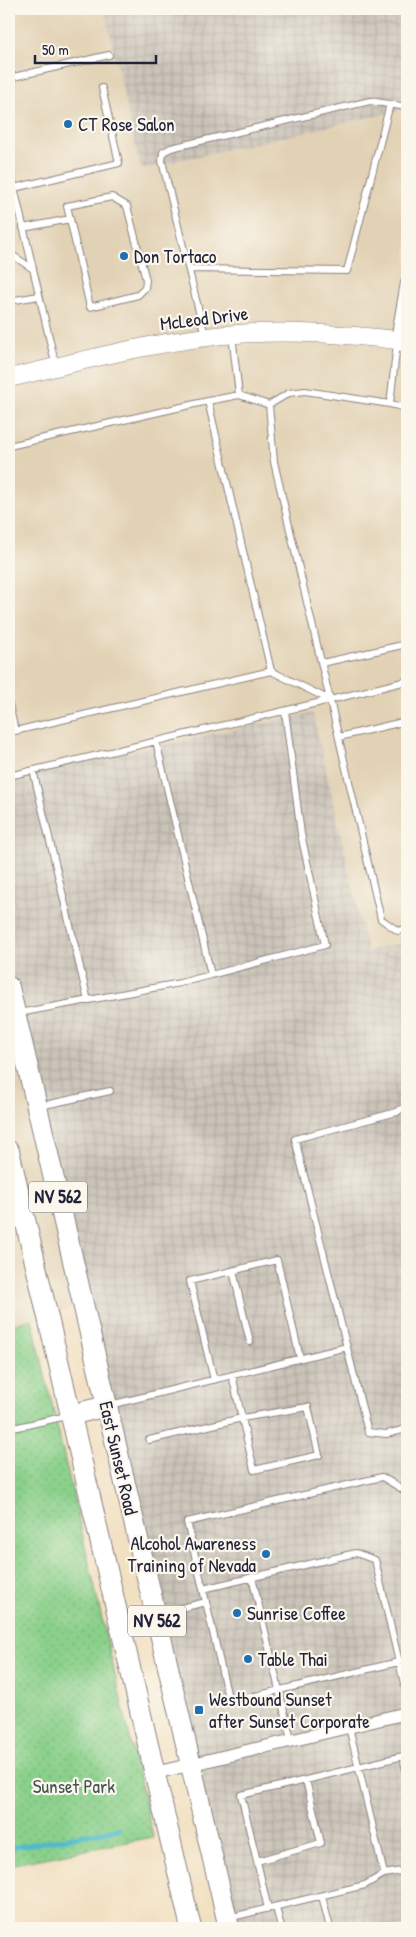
<svg xmlns="http://www.w3.org/2000/svg" width="416" height="1937" font-family="'Patrick Hand',sans-serif">
	<style>
		.built { fill: #e2d2b5 }
		.industrial { fill: url(#industrial-grid) }
		.green { fill: url(#green-dots); stroke: #567962 }
		.lines { fill: none; stroke-linecap: round; stroke-linejoin: round }
		.stream { stroke: #4fbacb; stroke-width: 5 }
		.lane-casing { stroke: #8a817e; stroke-width: 8 }
		.street-casing { stroke: #8a817e; stroke-width: 14 }
		.secondary-casing { stroke: #8a817e; stroke-width: 19 }
		.primary-casing { stroke: #8a817e; stroke-width: 22 }
		.lane { stroke: #fff; stroke-width: 6 }
		.street { stroke: #fff; stroke-width: 12 }
		.secondary { stroke: #fff; stroke-width: 18 }
		.primary { stroke: #fff; stroke-width: 20 }
		.poi-dot { fill: #1f6fb2; stroke: #fbf7ec; stroke-width: 2 }
		.labels { text-anchor: middle; stroke-width: 4.5; stroke-linejoin: round; paint-order: stroke }
		.shield { fill: #fbf7ec; stroke: #636270; stroke-width: 1 }
		.shield-label { font-size: 18px; font-weight: bold; fill: #22223b }
		.poi-label { font-size: 19px; fill: #22223b; stroke: #fbf7ec; text-anchor: start }
		.street-label { font-size: 19px; fill: #22223b; stroke: #fbf7ec }
		.park-label { font-size: 19px; fill: #415653; stroke: #fbf7ec }
	</style>
	<defs>
		<pattern id="industrial-grid" width="8" height="8" patternUnits="userSpaceOnUse" patternTransform="scale(1.25)"><rect width="8" height="8" fill="#cac3b8"/><path d="M0 4h8M4 0v8" fill="none" stroke="#ada79f"/></pattern>
		<pattern id="green-dots" width="8" height="8" patternUnits="userSpaceOnUse" patternTransform="scale(1.25)"><rect width="8" height="8" fill="#8ad08a"/><path d="M2 2h.1M6 6h.1" fill="none" stroke="#77b278" stroke-width="1.8" stroke-linecap="round"/></pattern>
	</defs>
	<rect width="100%" height="100%" fill="#fbf7ec"/>
	<filter id="ink" filterUnits="userSpaceOnUse"><feTurbulence type="fractalNoise" baseFrequency=".02" numOctaves="2"/><feDisplacementMap in="SourceGraphic" scale="10" xChannelSelector="R" yChannelSelector="G"/><feConvolveMatrix kernelMatrix="1 2 1 2 8 2 1 2 1" color-interpolation-filters="sRGB"/></filter>
	<filter id="wash" filterUnits="userSpaceOnUse"><feTurbulence type="fractalNoise" baseFrequency=".0096" numOctaves="4" result="noise"/><feDisplacementMap in="SourceGraphic" scale="20" xChannelSelector="R" yChannelSelector="G"/><feGaussianBlur stdDeviation="1.12" result="paint"/><feColorMatrix in="noise" values="0 0 0 0 0 0 0 0 0 0 0 0 0 0 0 0 0 1.4 0 .05"/><feComposite in="paint" operator="in"/></filter>
	<g filter="url(#wash)">
		<rect width="100%" height="100%" fill="#f2e0c2"/>
		<path class="built" d="M9 9H104L141 169 407 109V942L367 950 312 713 9 777Z
			M25 1056 83 1305 9 1326V1060Z"/>
		<path class="industrial" d="M104 9H407V109L141 169Z
			M313 713 367 950 407 942V1928H229L9 987V777Z"/>
		<path class="green" d="M32 1319 153 1837 9 1865V1326Z"/>
		<g class="lines">
			<path class="stream" d="M9 1848 119 1829"/>
		</g>
	</g>
	<g filter="url(#ink)">
		<g class="lines">
			<g class="lane-casing">
				<path id="lane" d="M9 78 109 55
					M9 166 56 367
					M14 188 119 163 102 88
					M23 228 70 219 90 307 138 295 145 288 146 280 127 206 112 197 67 206 70 219
					M9 253 33 269
					M191 269 347 271 390 104
					M9 301 39 296
					M205 336 162 161 163 152 171 148 370 101 407 107
					M397 343 390 404 407 408
					M208 401 239 395 232 335
					M269 405 289 393 305 391 390 404
					M9 446 208 401 271 671 15 731 9 705
					M322 663 407 644
					M271 671 330 700 407 681
					M330 700 381 919 398 931 407 928
					M339 737 407 721
					M156 741 211 975
					M33 770 88 1001
					M9 776 330 700 274 462 269 405 239 395
					M19 1013 180 983 325 945 301 834 285 711
					M407 1105 397 1112 295 1139 368 1432 386 1434 407 1429
					M40 1106 110 1091
					M233 1271 250 1342
					M214 1380 190 1281 277 1260 300 1358
					M110 1405 347 1347
					M9 1429 67 1416
					M149 1440 242 1418 308 1407 319 1455 254 1470 232 1375
					M252 1577 291 1740
					M203 1589 187 1522 382 1477 407 1492
					M206 1602 229 1702 407 1660
					M157 1614 206 1602 203 1589 356 1553 375 1560 407 1696
					M257 1861 241 1795 306 1780
					M384 1874 407 1870
					M322 1896 330 1928
					M276 1907 281 1928
					M268 1909 257 1861 321 1843 306 1780 403 1756 407 1776
					M228 1918 365 1885 384 1874 349 1727"/>
			</g>
			<g class="street-casing">
				<path id="street" d="M397 340 407 283
					M155 1773 407 1713"/>
			</g>
			<g class="secondary-casing">
				<path id="secondary" d="M9 378C74 363 140 345 207 337 270 329 334 333 397 340L407 344"/>
			</g>
			<g class="primary-casing">
				<path id="primary" d="M9 987 229 1928
					M9 1151 191 1928
					M70 1415 107 1406"/>
			</g>
			<use href="#lane" class="lane"/>
			<use href="#street" class="street"/>
			<use href="#secondary" class="secondary"/>
			<use href="#primary" class="primary"/>
		</g>
	</g>
	<g class="poi-dot">
		<circle cx="68" cy="124" r="5"/>
		<circle cx="124" cy="256" r="5"/>
		<circle cx="266" cy="1554" r="5"/>
		<circle cx="237" cy="1613" r="5"/>
		<circle cx="248" cy="1659" r="5"/>
		<rect x="194" y="1705" width="10" height="10" rx="2.5"/>
	</g>
	<g class="labels">
		<g class="shield">
			<rect x="29" y="1181.5" width="58" height="31" rx="4"/>
			<rect x="128" y="1605.5" width="58" height="31" rx="4"/>
		</g>
		<g class="shield-label">
			<text x="58" y="1203">NV 562</text>
			<text x="157" y="1627">NV 562</text>
		</g>
		<g class="poi-label">
			<text x="78" y="131">CT Rose Salon</text>
			<text x="134" y="263">Don Tortaco</text>
			<text x="256" y="1550" text-anchor="end">Alcohol Awareness<tspan x="256" dy="22">Training of Nevada</tspan></text>
			<text x="247" y="1620">Sunrise Coffee</text>
			<text x="258" y="1666">Table Thai</text>
			<text x="209" y="1706">Westbound Sunset<tspan x="209" dy="22">after Sunset Corporate</tspan></text>
		</g>
		<g class="street-label">
			<text transform="translate(204 318) rotate(-7)" y="7">McLeod Drive</text>
			<text transform="translate(119 1458) rotate(77)" y="7">East Sunset Road</text>
		</g>
		<g class="park-label">
			<text x="74" y="1793">Sunset Park</text>
		</g>
	</g>
	<rect width="416" height="1937" fill="none" stroke="#fbf7ec" stroke-width="30"/>
	<path d="M35 55v8h121v-8" fill="none" stroke="#22223b" stroke-width="2.5"/>
	<text x="42" y="55" font-size="15" fill="#22223b" stroke="#fbf7ec" stroke-width="4" paint-order="stroke">50 m</text>
</svg>
